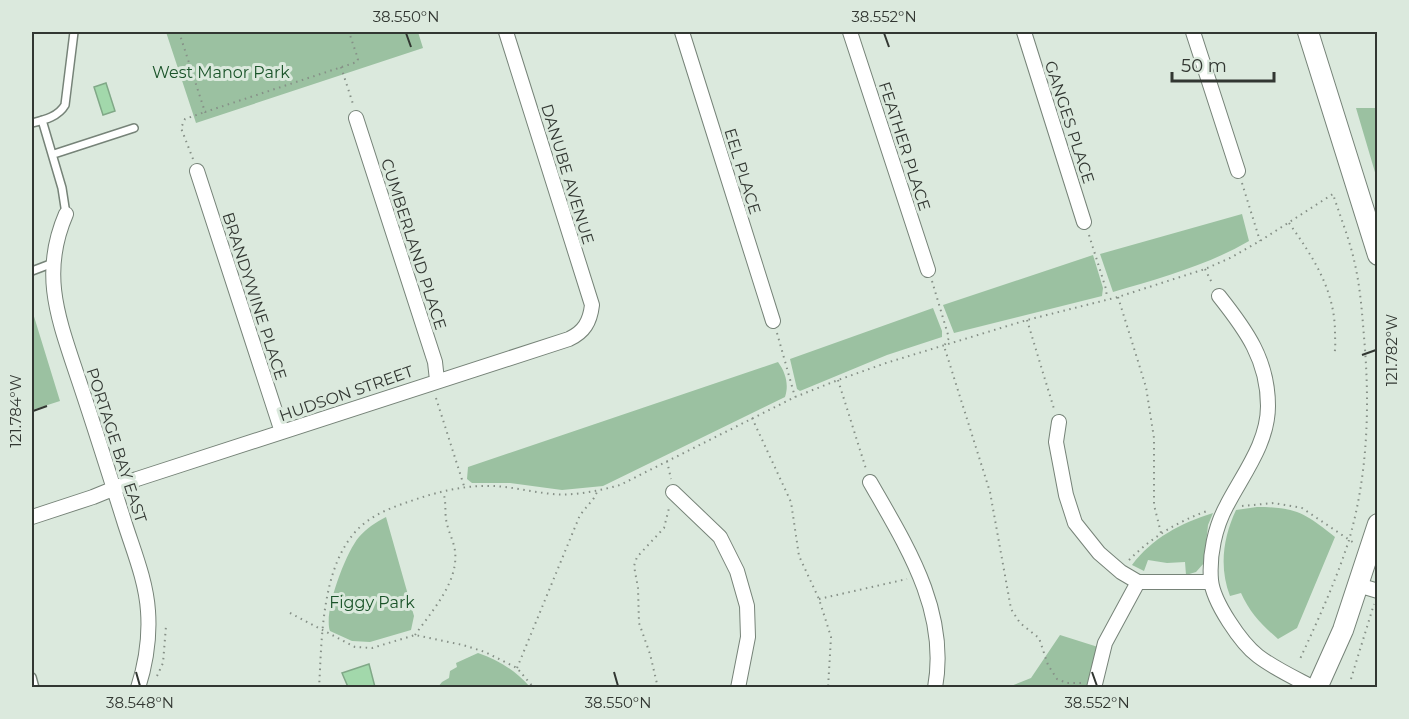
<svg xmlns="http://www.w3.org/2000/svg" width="1409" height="719" font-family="Montserrat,sans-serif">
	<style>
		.green { fill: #9bc1a1 }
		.water { fill: #a2d8ab; stroke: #80a887; stroke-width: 1.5 }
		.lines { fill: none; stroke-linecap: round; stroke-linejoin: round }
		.lane-casing { stroke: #768378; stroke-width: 10 }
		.street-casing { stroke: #768378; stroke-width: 16 }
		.secondary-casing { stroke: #768378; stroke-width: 22 }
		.path { stroke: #869087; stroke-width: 2; stroke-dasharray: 1.5 4.5; stroke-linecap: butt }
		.lane { stroke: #fff; stroke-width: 7 }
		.street { stroke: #fff; stroke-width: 14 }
		.secondary { stroke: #fff; stroke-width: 20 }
		.ticks { fill: none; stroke: #323732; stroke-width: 2 }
		.labels { text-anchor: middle; stroke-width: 6; stroke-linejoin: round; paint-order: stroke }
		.park-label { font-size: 16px; fill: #1b542a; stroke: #dbe9dd }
		.street-label { font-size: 16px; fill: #323732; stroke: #dbe9dd }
		.neatline { fill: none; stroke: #323732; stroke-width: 2 }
		.ticks-label { font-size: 15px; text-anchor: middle; fill: #323732 }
	</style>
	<rect width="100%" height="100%" fill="#dbe9dd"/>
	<path class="green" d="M166 32H418L423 48 196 123Z
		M1356 108H1377V179Z
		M1242 214 1249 241C1206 266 1160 278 1113 292L1100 254Z
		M1093 255 1103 288 1102 296 954 333 943 305Z
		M933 308 942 331V337L887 355 800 391 797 389 790 359Z
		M32 310 60 401 32 410Z
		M778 362C786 373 789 385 785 397L603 486 562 490 510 483H472L467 479 468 467Z
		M1257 507C1296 507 1305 513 1335 537L1297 628 1278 639C1262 625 1250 613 1241 593L1230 596C1219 567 1223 538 1236 510Z
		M1213 513 1208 525 1204 563 1196 572 1186 575 1185 562 1167 563 1148 560 1144 571 1132 565C1152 538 1181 523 1213 513Z
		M386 517 414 616 411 630 370 642 352 641 330 631C323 612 346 552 359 537 367 528 376 522 386 517Z
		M1060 635 1098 647 1087 687 1006 688 1031 678Z
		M478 653C499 660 516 671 530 687H438L442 682 449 678 450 671 457 667 456 663Z"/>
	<path class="water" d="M106 83 115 111 103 115 94 87Z
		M369 664 375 687H348L342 673Z"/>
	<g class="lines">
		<g class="lane-casing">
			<path id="lane" d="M42 120 62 188 66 214
				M32 123C44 120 58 117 65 105L74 32
				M54 154 134 128
				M32 271 53 263
				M32 677 35 688"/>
		</g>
		<g class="street-casing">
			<path id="street" d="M682 32 773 321
				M850 32 928 270
				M1024 32 1084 222
				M1193 32 1238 171
				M356 118 435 362 437 380
				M197 171 282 432
				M66 214C41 272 57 315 76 372 93 422 109 473 125 524 134 552 146 581 148 611 150 638 146 663 138 688
				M1219 296C1246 330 1268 360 1268 406 1268 443 1243 474 1227 505 1215 527 1209 555 1211 580 1213 602 1241 643 1258 656 1275 669 1295 678 1314 688
				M1059 422 1056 442 1066 495 1075 523 1099 553 1121 572 1138 582H1211
				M870 482C906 545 949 611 935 688
				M673 492 720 537 737 571 747 606 748 637 738 688
				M32 517 93 497 137 479 569 339C584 332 590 322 592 305L506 32
				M1358 585 1378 591
				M1094 688 1105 643 1138 582"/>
		</g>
		<g class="secondary-casing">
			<path id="secondary" d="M1308 32 1378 255
				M1317 688 1343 630 1378 524"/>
		</g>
		<path class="path" d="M179 32 205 112 357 62 358 59 349 32
			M341 67 353 104
			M193 159 181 128 185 119 205 112
			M1242 183 1260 241
			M1289 223C1313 257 1335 290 1335 333 1335 340 1336 349 1334 355
			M1089 235 1106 289 1107 298
			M1205 269 1213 285
			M932 281 949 338 944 346 990 492 1011 609 1020 623 1039 638 1048 665 1057 679 1067 683H1083
			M1118 297 1146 387 1154 438V505L1161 533
			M1027 320 1054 409
			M777 333 795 397
			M838 380 866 469
			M436 398 464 486
			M752 418 791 502 799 556 819 599 831 637 828 688
			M667 461 671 479
			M1242 506 1274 503 1302 508 1354 543
			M1129 560C1152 537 1178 521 1210 510
			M819 599 907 579
			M290 613 355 647 372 648 415 635 463 645 485 652 517 668 534 688
			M415 635C431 612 459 582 455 551 454 542 449 533 447 524 444 513 447 503 443 492
			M517 668 580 515 594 498 597 492
			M157 676 163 663 166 626
			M1351 679 1374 604
			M319 688C322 639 321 568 357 530 370 516 390 508 408 502 436 492 464 485 493 486 513 487 532 492 552 494 575 496 598 491 620 485L795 397 838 380 886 363 1027 320 1118 297 1205 269 1230 258 1260 241 1333 194C1340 216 1349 238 1354 260 1360 285 1362 311 1364 337 1370 405 1368 474 1349 540 1336 581 1318 620 1300 659
			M658 688 650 654 639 623 638 588 634 566 637 557 664 528 669 508"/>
		<use href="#lane" class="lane"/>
		<use href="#street" class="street"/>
		<use href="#secondary" class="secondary"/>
	</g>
	<path class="ticks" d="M406 33 411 47M884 33 889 47M1362 355 1376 350M33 411 47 406M136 672 140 686M614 672 618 686M1092 672 1097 686"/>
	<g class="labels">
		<g class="park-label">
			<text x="221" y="78">West Manor Park</text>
			<text x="372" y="608">Figgy Park</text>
		</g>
		<g class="street-label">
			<text transform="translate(1070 122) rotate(72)" y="6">GANGES PLACE</text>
			<text transform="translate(905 146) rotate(72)" y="6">FEATHER PLACE</text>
			<text transform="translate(743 171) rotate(73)" y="6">EEL PLACE</text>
			<text transform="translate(568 174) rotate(73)" y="6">DANUBE AVENUE</text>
			<text transform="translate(414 244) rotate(72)" y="6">CUMBERLAND PLACE</text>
			<text transform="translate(255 296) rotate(72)" y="6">BRANDYWINE PLACE</text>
			<text transform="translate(346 393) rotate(-19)" y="6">HUDSON STREET</text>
			<text transform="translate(117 445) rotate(72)" y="6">PORTAGE BAY EAST</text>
		</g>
	</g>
	<rect width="1409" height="719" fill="none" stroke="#dbe9dd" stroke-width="66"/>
	<path d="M1172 72v9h102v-9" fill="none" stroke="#323732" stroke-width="3"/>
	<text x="1181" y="72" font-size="18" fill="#323732" stroke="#dbe9dd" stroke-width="4.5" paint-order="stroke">50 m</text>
	<rect x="33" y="33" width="1343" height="653" class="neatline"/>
	<g class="ticks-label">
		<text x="406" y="22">38.550°N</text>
		<text x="884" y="22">38.552°N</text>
		<text transform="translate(1392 350) rotate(-90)" y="5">121.782°W</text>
		<text transform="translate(16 411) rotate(-90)" y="5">121.784°W</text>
		<text x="140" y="708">38.548°N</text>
		<text x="618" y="708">38.550°N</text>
		<text x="1097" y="708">38.552°N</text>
	</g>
</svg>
